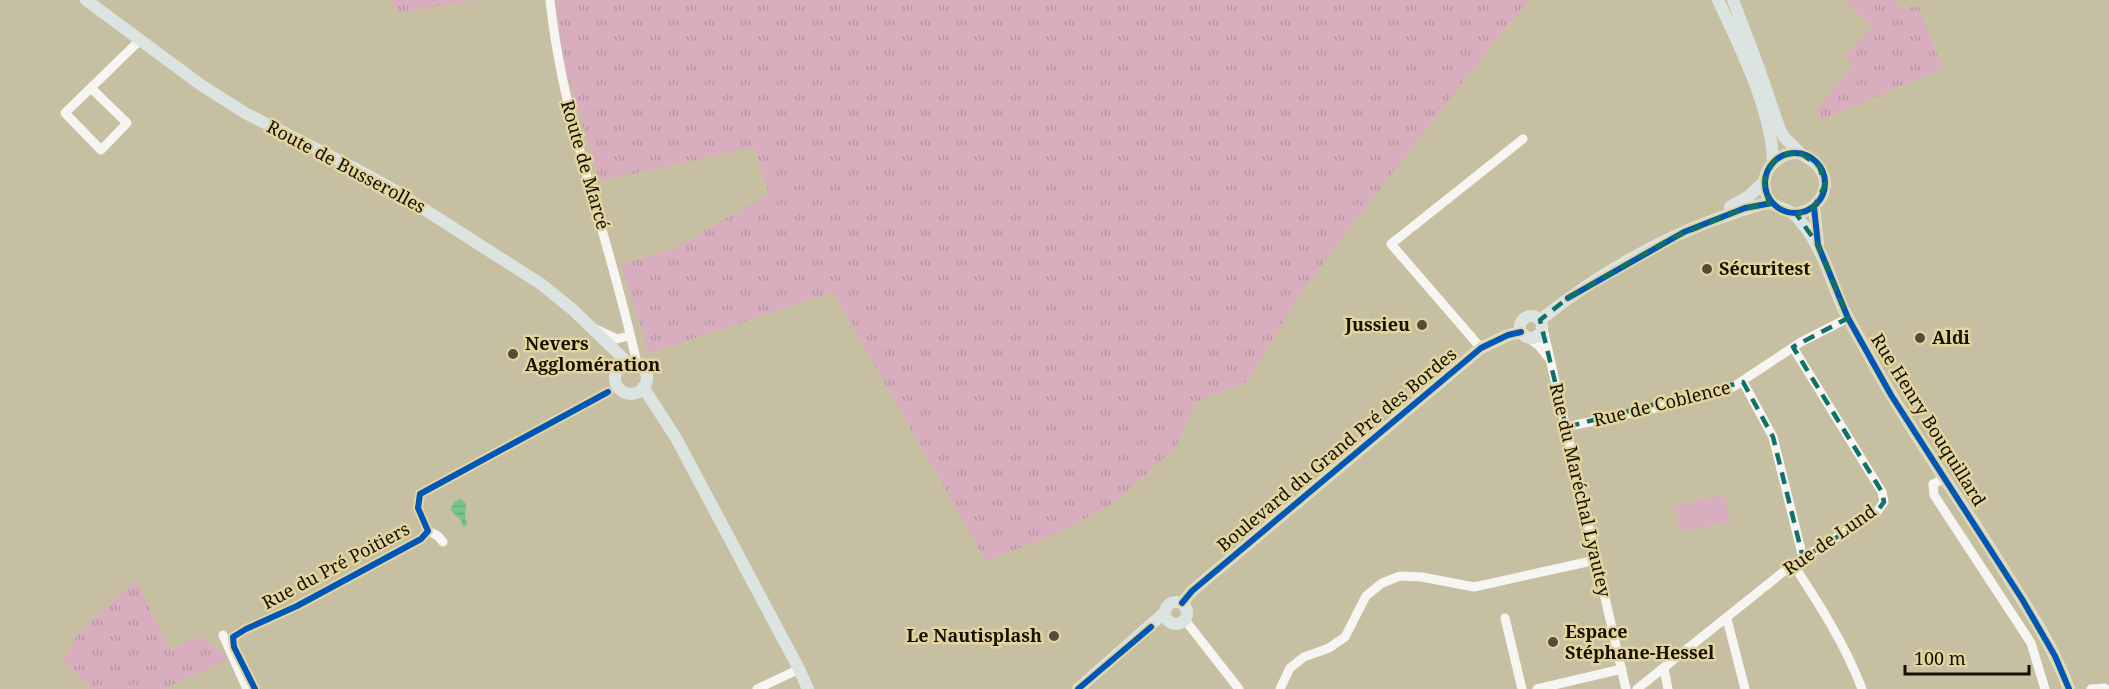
<svg xmlns="http://www.w3.org/2000/svg" width="2109" height="689" font-family="'Noto Serif',serif">
	<style>
		.grass { fill: url(#grass-tufts) }
		.pitch { fill: #d8aebe }
		.water { fill: url(#water-rules) }
		.lines { fill: none; stroke-linecap: round; stroke-linejoin: round }
		.minor { stroke: #f7f5f1; stroke-width: 9 }
		.major { stroke: #dce4e1; stroke-width: 12 }
		.cycleway-casing { stroke: #e3d59f; stroke-width: 10 }
		.cycleway { stroke: #0057b8; stroke-width: 6 }
		.marked { fill: none; stroke: #0f7168; stroke-width: 4.5; stroke-dasharray: 12 8; stroke-linejoin: round }
		.poi-dot { fill: #534d38; stroke: #e3d59f; stroke-width: 2 }
		.labels { text-anchor: middle; stroke-width: 5; stroke-linejoin: round; paint-order: stroke }
		.street-label { font-size: 18px; fill: #151000; stroke: #e3d59f }
		.poi-label { font-size: 18px; font-weight: bold; fill: #151000; stroke: #e3d59f; text-anchor: start }
	</style>
	<defs>
		<pattern id="grass-tufts" width="24" height="20" patternUnits="userSpaceOnUse" patternTransform="scale(1.5)"><rect width="24" height="20" fill="#d8aebe"/><path d="M3 7l-1-3M5 7V3M7 7l1-3M15 17l-1-3M17 17v-4M19 17l1-3" fill="none" stroke="#b895a2"/></pattern>
		<pattern id="water-rules" width="6" height="5" patternUnits="userSpaceOnUse" patternTransform="scale(1.5)"><rect width="6" height="5" fill="#76c58d"/><path d="M0 2.5h6" fill="none" stroke="#65a878"/></pattern>
	</defs>
	<rect width="100%" height="100%" fill="#c7bfa1"/>
	<path class="grass" d="M391 0H474L398 13Z
		M555 0H1529L1483 56 1340 240 1296 300 1247 382 1195 402 1177 445 1116 502 1055 534 986 561 833 292 649 353 621 265 678 247 769 193 754 147 600 181 564 64Z
		M1845 0H1897L1899 9 1919 6 1942 69 1821 120 1818 109 1853 64 1845 57 1872 26Z
		M136 580 169 650 200 636 224 653 227 660 163 689H93L63 661 78 634Z"/>
	<path class="pitch" d="M1724 494 1730 521 1681 532 1675 506Z"/>
	<path class="water" d="M461 499 466 504 465 516 467 525 463 527 461 520 450 510 455 501Z"/>
	<g class="lines">
		<path class="minor" d="M550 0C563 124 611 242 637 364
			M91 88 127 123 101 150 65 113 140 40
			M1542 324 1626 689
			M598 330 617 339 629 336
			M1527 337 1539 346 1549 358
			M1481 348 1391 244 1523 139
			M1743 382 1773 437 1803 558
			M1566 427 1688 401 1733 387 1801 342 1848 318
			M1945 478 1933 484 1934 495 2031 643 2045 689
			M428 531 438 536 443 542
			M1793 564C1819 604 1845 644 1862 689
			M1505 618 1522 689
			M1727 619 1745 689
			M1185 620 1239 689
			M223 635 247 689
			M1664 669 1668 689
			M255 689 234 647 233 637 246 629 297 606 421 539 428 531 418 508 420 494 608 392
			M757 689 799 669
			M1280 689 1290 668 1304 657 1329 648 1345 637 1366 596 1382 583 1400 576 1422 577 1474 587 1596 560
			M1537 689 1622 669
			M1637 689 1793 564 1876 513 1884 502 1882 492 1794 349
			M2091 689 2105 688"/>
		<path class="major" d="M86 0 201 85 245 113 356 169 394 190 541 284 572 309 627 362
			M1718 0C1740 47 1772 111 1773 162
			M1733 0 1757 63 1780 130 1784 137 1800 153
			M1730 207 1749 196 1764 182
			M1814 207 1818 244
			M1793 214C1825 211 1838 175 1808 158 1804 155 1801 153 1796 153 1778 153 1761 171 1765 189 1769 210 1781 205 1794 214 1798 218 1802 224 1806 228 1823 252 1831 279 1842 306 1849 321 1858 335 1866 350 1908 429 1962 501 2008 577 2031 613 2054 649 2069 689
			M1520 327a11 11 0 1 1 22 0a11 11 0 1 1-22 0Z
			M1540 320C1593 278 1656 241 1719 218 1738 212 1753 205 1772 203
			M615 378a16 16 0 1 1 32 0a16 16 0 1 1-32 0Z
			M643 387 676 438 799 669 808 689
			M1165 613a11 11 0 1 1 22 0a11 11 0 1 1-22 0Z
			M1182 603 1192 591 1481 348 1508 335 1521 332
			M1078 689 1164 613"/>
		<g class="cycleway-casing">
			<path id="cycleway" d="M1765 183a30 30 0 1 1 60 0a30 30 0 1 1-60 0Z
				M1814 207 1818 245 1848 318 1891 395 2022 599 2055 656 2069 689
				M1568 298 1684 232 1745 208 1772 203
				M1182 603 1192 591 1481 348 1508 335 1521 332
				M255 689 234 647 233 637 246 629 297 606 421 539 428 531 418 508 420 494 608 392
				M1078 689 1151 627"/>
		</g>
		<use href="#cycleway" class="cycleway"/>
	</g>
	<path class="marked" d="M1800 153 1819 166 1825 185 1814 207 1797 215 1818 245 1848 318 1793 347 1882 492 1884 502 1876 513 1803 558 1773 437 1743 382 1566 427 1540 320 1568 298 1670 239 1745 208 1769 204 1764 182 1773 162 1786 154Z"/>
	<g class="poi-dot">
		<circle cx="1707" cy="269" r="6"/>
		<circle cx="1422" cy="325" r="6"/>
		<circle cx="1920" cy="338" r="6"/>
		<circle cx="513" cy="354" r="6"/>
		<circle cx="1054" cy="636" r="6"/>
		<circle cx="1553" cy="642" r="6"/>
	</g>
	<g class="labels">
		<g class="street-label">
			<text transform="translate(585 165) rotate(74)" y="6">Route de Marcé</text>
			<text transform="translate(346 167) rotate(28)" y="6">Route de Busserolles</text>
			<text transform="translate(1662 404) rotate(-14)" y="6">Rue de Coblence</text>
			<text transform="translate(1928 420) rotate(58)" y="6">Rue Henry Bouquillard</text>
			<text transform="translate(1337 450) rotate(-40)" y="6">Boulevard du Grand Pré des Bordes</text>
			<text transform="translate(1580 490) rotate(77)" y="6">Rue du Maréchal Lyautey</text>
			<text transform="translate(1830 540) rotate(-35)" y="6">Rue de Lund</text>
			<text transform="translate(336 566) rotate(-28)" y="6">Rue du Pré Poitiers</text>
		</g>
		<g class="poi-label">
			<text x="1719" y="275">Sécuritest</text>
			<text x="1410" y="331" text-anchor="end">Jussieu</text>
			<text x="1932" y="344">Aldi</text>
			<text x="525" y="350">Nevers<tspan x="525" dy="21">Agglomération</tspan></text>
			<text x="1565" y="638">Espace<tspan x="1565" dy="21">Stéphane-Hessel</tspan></text>
			<text x="1042" y="642" text-anchor="end">Le Nautisplash</text>
		</g>
	</g>
	<path d="M1905 665v9h124v-9" fill="none" stroke="#151000" stroke-width="3"/>
	<text x="1914" y="665" font-size="18" fill="#151000" stroke="#e3d59f" stroke-width="4.5" paint-order="stroke">100 m</text>
</svg>
